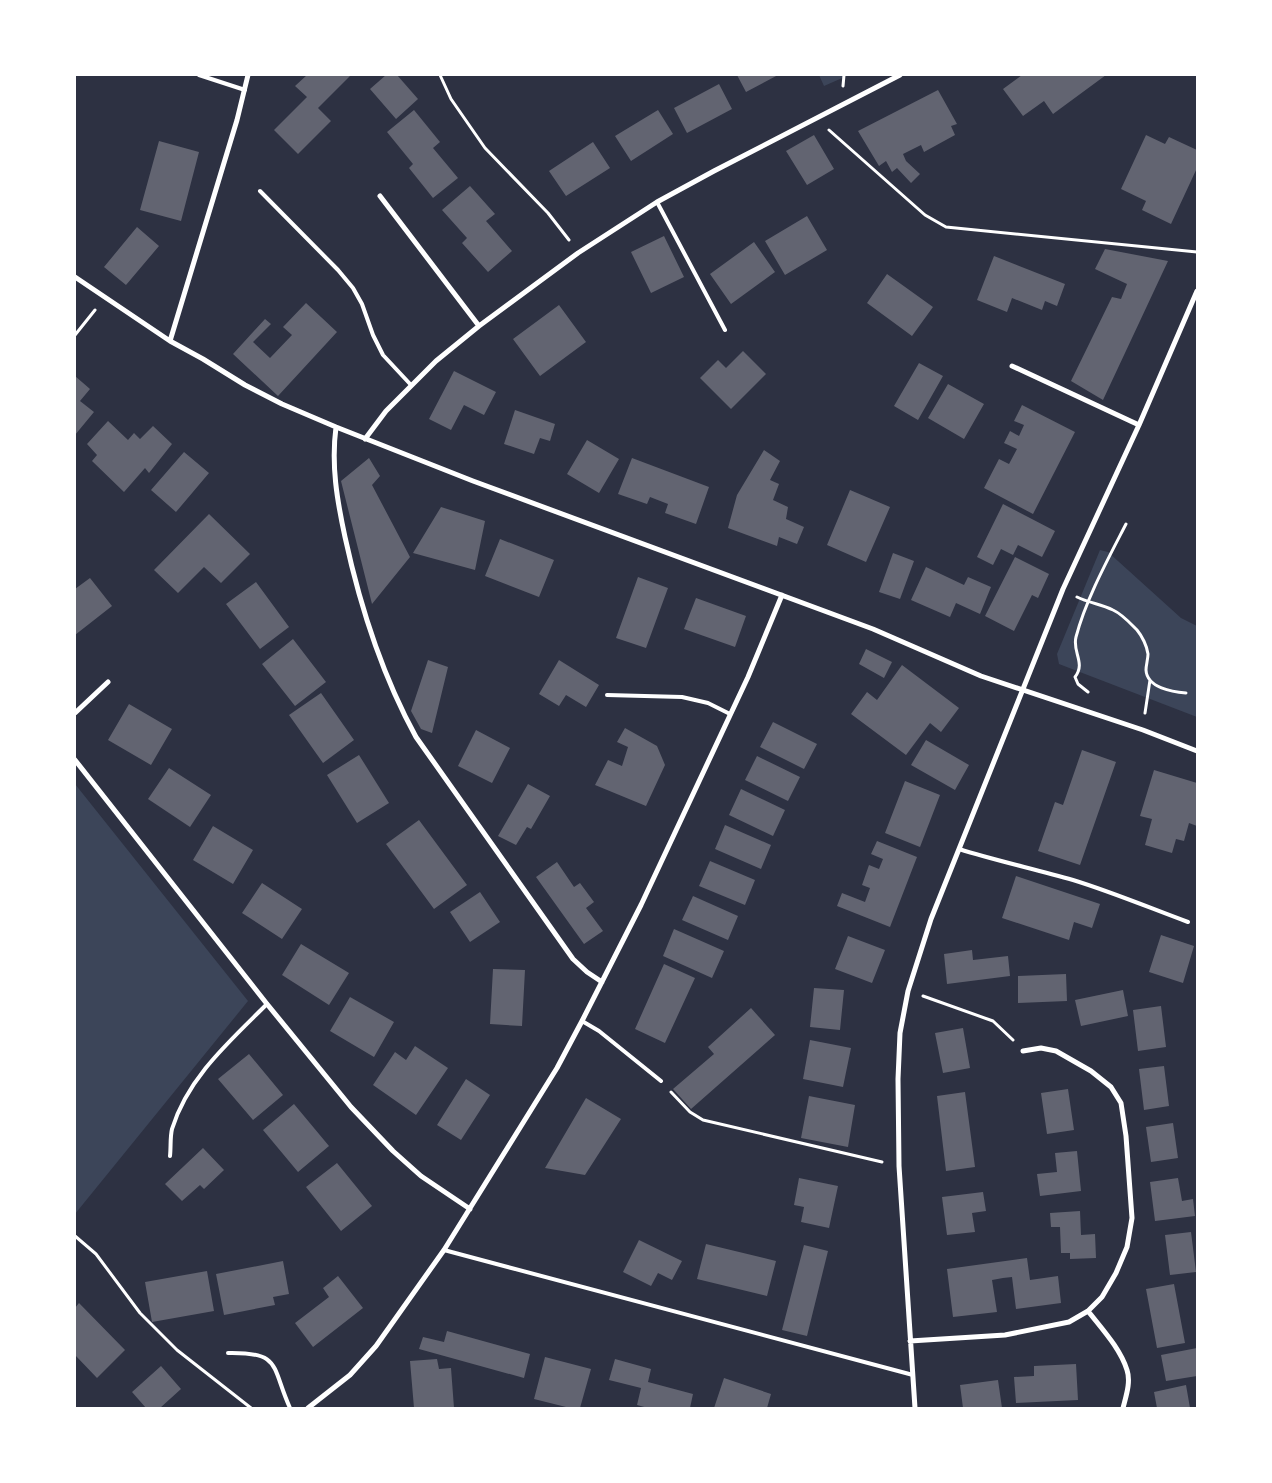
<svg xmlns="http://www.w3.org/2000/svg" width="1272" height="1483" font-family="Montserrat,sans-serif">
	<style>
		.green { fill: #3c4559 }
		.building { fill: #626471 }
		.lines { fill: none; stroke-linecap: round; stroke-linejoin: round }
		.path { stroke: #fff; stroke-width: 3 }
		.service { stroke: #fff; stroke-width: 4 }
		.minor { stroke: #fff; stroke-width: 5 }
	</style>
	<rect width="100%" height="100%" fill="#2d3142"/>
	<path class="green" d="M819 75H849L824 86Z
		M1100 550 1108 552 1181 618 1197 626V717L1059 664 1057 654Z
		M75 784 248 1001 75 1214Z"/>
	<path class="building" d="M307 75H351L318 108 331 121 298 154 274 130 307 97 295 86Z
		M386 75H397L418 99 396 119 370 89Z
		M737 75H778L746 92Z
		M1022 75H1106L1053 114 1044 101 1023 116 1003 89Z
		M719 84 732 109 687 133 674 108Z
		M938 90 957 124 951 126 955 135 924 152 921 145 903 154 906 161 920 174 911 183 897 168 892 172 886 161 879 166 858 131Z
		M414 110 440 142 433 148 458 178 433 198 409 168 413 164 387 132Z
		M658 110 673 134 631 161 615 136Z
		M814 135 834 169 807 185 786 151Z
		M1146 135 1165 144 1169 137 1197 150V168L1171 224 1142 210 1146 201 1121 189Z
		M159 141 199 152 181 221 140 210Z
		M593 142 610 168 566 196 549 171Z
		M470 186 495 214 486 221 512 251 488 272 462 243 467 238 442 210Z
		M807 216 827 250 785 275 765 241Z
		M137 227 159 246 126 285 104 267Z
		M664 236 684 277 651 293 631 252Z
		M754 242 775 272 731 304 710 274Z
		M1105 249 1168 261 1103 400 1071 381 1112 297 1121 299 1127 284 1095 269Z
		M994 256 1065 284 1057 306 1045 301 1042 310 1012 298 1007 312 977 300Z
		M887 274 933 307 912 336 867 303Z
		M306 303 337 332 278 396 233 354 265 319 271 324 253 342 270 358 292 335 283 327Z
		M559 305 586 342 540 376 513 339Z
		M743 351 766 374 731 409 700 378 718 360 726 368Z
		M919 363 943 376 918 420 894 406Z
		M454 371 496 392 484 415 464 405 451 430 429 419Z
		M75 376 90 389 80 401 94 412 75 435Z
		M948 384 984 404 964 439 928 418Z
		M1022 405 1075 432 1033 514 984 488 999 459 1009 464 1017 449 1004 443 1010 431 1019 436 1024 425 1014 421Z
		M515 410 555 424 550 441 540 438 534 454 504 444Z
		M108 421 128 440 134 433 140 439 153 426 172 444 149 473 145 468 124 492 92 461 97 455 87 444Z
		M587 440 619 459 599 493 567 474Z
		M764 450 780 461 770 480 779 484 773 500 788 507 786 519 804 527 797 544 779 537 777 546 728 528 737 495Z
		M184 452 209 473 176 512 151 490Z
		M369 458 380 476 372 485 410 557 372 604 341 481Z
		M632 458 709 487 696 524 665 513 668 504 650 497 647 504 618 494Z
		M850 490 890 507 866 562 827 545Z
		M1003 504 1055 531 1042 557 1018 545 1013 555 1001 549 993 565 977 557Z
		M441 507 485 521 475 570 413 553Z
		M209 514 250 554 221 583 204 567 178 593 154 570Z
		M500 539 554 560 539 597 485 576Z
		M893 553 914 561 900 599 879 592Z
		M1015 557 1049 574 1038 598 1032 595 1014 631 985 616Z
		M926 567 964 585 968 577 991 587 980 614 956 603 950 617 911 600Z
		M638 577 668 588 646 648 616 638Z
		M90 578 112 606 75 635V589Z
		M256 582 289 627 260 649 226 604Z
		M696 598 746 616 735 647 684 629Z
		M293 639 326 682 295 706 262 664Z
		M866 649 892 662 884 678 859 664Z
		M428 660 448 667 432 733 421 729 411 711Z
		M559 660 599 685 586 707 566 695 559 706 539 694Z
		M902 665 959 708 941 732 930 723 906 755 851 714 867 692 877 700Z
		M321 693 354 740 323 763 289 715Z
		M129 704 172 729 151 765 108 740Z
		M773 722 817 744 804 769 760 747Z
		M625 728 657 746 665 765 646 806 595 785 608 760 622 766 628 747 617 742Z
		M476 730 510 748 492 783 458 766Z
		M926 740 969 765 955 790 911 765Z
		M1082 750 1116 762 1080 865 1038 851 1055 802 1063 805Z
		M359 755 389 803 357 823 327 775Z
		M757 756 800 777 788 801 745 780Z
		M169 768 211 795 190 827 148 799Z
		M1154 770 1197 783V826L1189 823 1184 841 1176 839 1172 853 1145 845 1152 819 1140 816Z
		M905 781 940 795 920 847 885 833Z
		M528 784 550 796 531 829 527 827 516 845 498 836Z
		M741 789 785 810 773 836 729 815Z
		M419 820 467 885 434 909 386 844Z
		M725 825 771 845 761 869 715 849Z
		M213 826 253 850 233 884 193 860Z
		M877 841 917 857 890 927 837 906 842 893 865 902 870 888 862 885 869 865 879 869 883 859 871 854Z
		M710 861 755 880 745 905 699 886Z
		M557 862 574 887 580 883 594 902 586 908 603 931 584 944 536 877Z
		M1016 876 1100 904 1092 928 1074 922 1069 940 1002 918Z
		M262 883 302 909 282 939 242 913Z
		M480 892 500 922 470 942 450 912Z
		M693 896 738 916 728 940 682 920Z
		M674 929 724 951 712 978 663 956Z
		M1161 935 1194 946 1183 983 1149 972Z
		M848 936 885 950 872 983 835 969Z
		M301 944 349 973 329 1005 282 975Z
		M972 950 973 960 1008 956 1010 976 947 984 944 954Z
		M664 964 695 978 665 1043 635 1029Z
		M493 969 525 970 522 1026 490 1024Z
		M1066 974 1067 1001 1018 1003V976Z
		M814 988 844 990 840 1030 810 1027Z
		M1123 990 1128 1016 1081 1026 1075 1000Z
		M350 997 394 1022 374 1057 330 1031Z
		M1161 1006 1166 1047 1138 1051 1133 1010Z
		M751 1008 775 1035 691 1109 673 1089 714 1054 708 1047Z
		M963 1028 970 1068 943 1073 935 1033Z
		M810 1040 851 1048 843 1087 803 1079Z
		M415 1046 448 1068 416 1115 373 1085 395 1052 406 1060Z
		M249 1054 283 1095 253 1120 218 1079Z
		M1164 1066 1169 1106 1144 1110 1139 1069Z
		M466 1079 490 1095 461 1140 437 1125Z
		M1068 1089 1074 1130 1047 1134 1041 1093Z
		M965 1092 975 1167 946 1171 937 1096Z
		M809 1096 855 1105 848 1147 801 1138Z
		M586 1098 621 1119 585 1175 545 1168Z
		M294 1104 329 1146 298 1172 263 1130Z
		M1173 1123 1178 1158 1151 1162 1146 1127Z
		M203 1148 224 1170 204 1189 200 1185 182 1201 165 1184Z
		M1077 1151 1081 1191 1040 1196 1037 1174 1057 1172 1055 1153Z
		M337 1163 372 1206 341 1231 306 1187Z
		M799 1178 838 1186 829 1228 801 1222 804 1207 794 1205Z
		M1178 1178 1182 1201 1193 1199 1195 1216 1155 1221 1150 1182Z
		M983 1192 986 1211 972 1213 975 1232 947 1235 942 1197Z
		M1080 1211 1081 1235 1095 1234 1096 1258 1070 1259V1253H1061L1060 1227H1051L1050 1213Z
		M1191 1232 1196 1272 1170 1275 1165 1235Z
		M639 1240 682 1261 672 1280 658 1273 651 1286 623 1272Z
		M706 1244 776 1261 767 1296 697 1279Z
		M804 1245 828 1251 807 1336 782 1330Z
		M1027 1258 1030 1280 1058 1276 1061 1303 1016 1309 1012 1277 1003 1278 992 1280 997 1312 953 1317 947 1269Z
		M283 1261 289 1294 273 1297 275 1305 224 1315 216 1274Z
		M207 1271 214 1311 152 1322 145 1282Z
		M338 1276 363 1308 313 1347 295 1323 329 1297 323 1288Z
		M1174 1284 1185 1343 1157 1348 1146 1289Z
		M79 1303 125 1350 97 1378 75 1355V1308Z
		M447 1331 530 1354 524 1378 419 1349 423 1337 444 1342Z
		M1197 1348V1376L1166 1381 1161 1355Z
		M545 1357 591 1369 580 1408H570L534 1399Z
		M437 1359 439 1369 451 1368 454 1408H414L410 1361Z
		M615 1359 651 1369 648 1382 693 1394 690 1408H648L637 1405 641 1388 609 1380Z
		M1076 1364 1078 1400 1016 1403 1014 1377 1034 1376V1366Z
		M161 1366 181 1389 160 1408H146L132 1392Z
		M724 1378 771 1394 767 1408H714Z
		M998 1380 1002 1408H963L960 1385Z
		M1186 1385 1190 1408H1157L1154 1392Z"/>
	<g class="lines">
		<path class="path" d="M440 75 451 99 485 148 548 213 569 240
			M843 86 844 75
			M829 130 925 215 946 227 1197 252
			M75 335 95 310
			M1077 597C1089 603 1101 604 1113 610 1122 614 1130 623 1137 630 1142 636 1147 646 1148 654 1148 659 1146 665 1146 670 1147 688 1173 692 1186 693
			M1088 692 1078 684 1075 677C1086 663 1072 652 1076 637 1086 599 1108 559 1126 524
			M1145 713 1150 680
			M923 996 993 1021 1013 1040
			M671 1092 690 1112 703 1120 882 1162
			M75 1236 96 1254 140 1313 177 1350 251 1408"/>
		<path class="service" d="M199 75 245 90
			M260 191 338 270 353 288 362 304 373 335 383 355 411 385
			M657 202 725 330
			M607 695 682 697 708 703 730 714
			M959 849C997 861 1035 869 1073 880 1112 892 1150 908 1188 922
			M582 1021 599 1031 661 1081
			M170 1156C171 1147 170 1137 172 1129 188 1077 230 1041 267 1004
			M444 1250 913 1375
			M228 1353C282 1352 271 1366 290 1408"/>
		<path class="minor" d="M380 196 479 326
			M75 277 170 341 203 359 245 385 282 404 336 427 473 481 873 629 981 676 1143 730 1197 751
			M170 341 237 120 248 75
			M1012 366 1139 425
			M336 427C331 465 337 500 345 537 360 606 382 675 416 737L573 959 587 972 602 982
			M365 439 386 411 436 361 479 326 578 253 657 202 714 171 900 75
			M75 713 108 682
			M75 760 267 1004 351 1107 393 1151 421 1176 470 1209
			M1088 1311C1102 1329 1120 1348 1127 1370 1131 1382 1126 1396 1123 1408
			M910 1341 1005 1335 1069 1322 1088 1311 1102 1297 1116 1273 1127 1247 1132 1218 1126 1136 1121 1103 1111 1087 1091 1071 1056 1051 1041 1048 1023 1051
			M308 1408 350 1375 376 1346 444 1250 557 1068 582 1021 641 905 748 677 782 595
			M915 1408 899 1166 898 1079 900 1033 908 991 931 919 1063 589 1139 425 1197 291"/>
	</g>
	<rect width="1272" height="1483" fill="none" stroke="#ffffff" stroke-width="152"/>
</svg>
